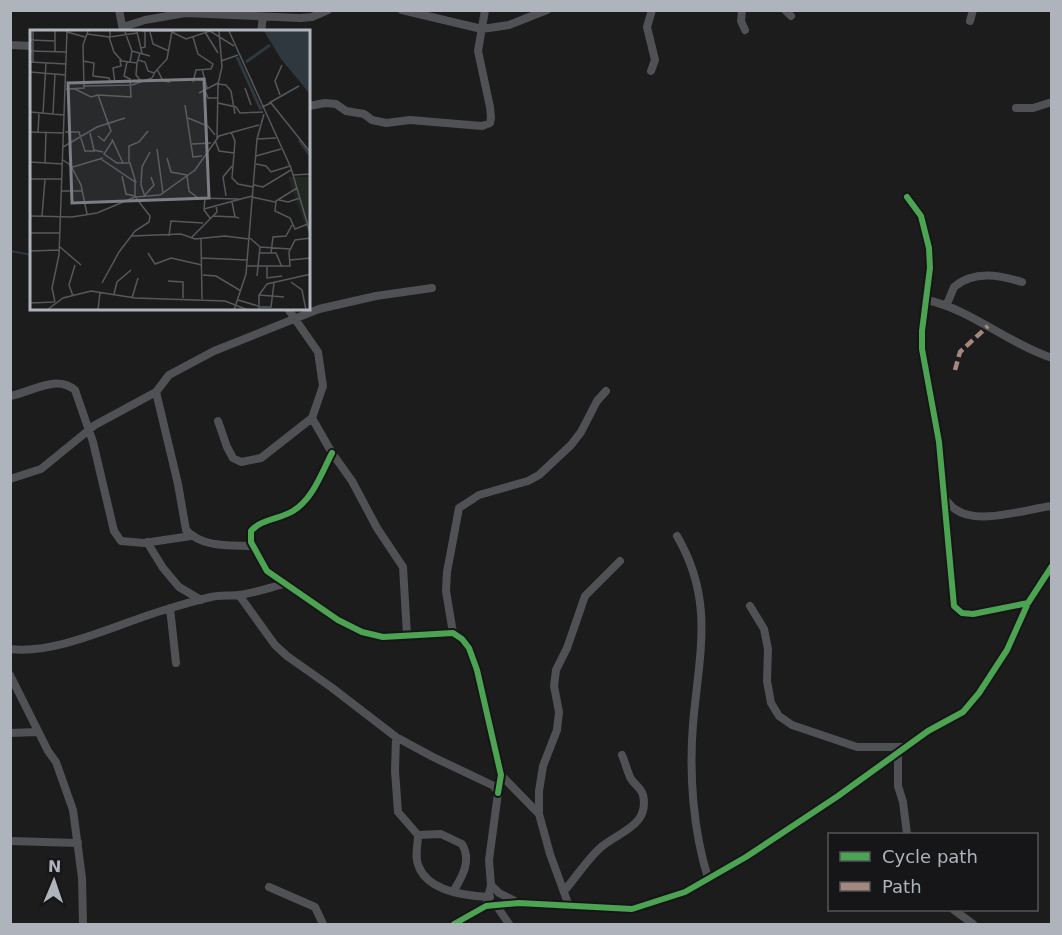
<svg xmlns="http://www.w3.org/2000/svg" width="1062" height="935" font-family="'DejaVu Sans',sans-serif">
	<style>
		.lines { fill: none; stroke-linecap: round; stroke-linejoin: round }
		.stream { stroke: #2f383e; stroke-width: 2 }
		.minor { stroke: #505155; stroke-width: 8 }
		.quiet { stroke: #a5887d; stroke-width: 4.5; stroke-dasharray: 9 4.5; stroke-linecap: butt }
		.cycleway-casing { stroke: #161618; stroke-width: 10 }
		.cycleway { stroke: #4ca352; stroke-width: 6 }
		.inset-river { fill: none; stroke: #2f383e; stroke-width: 3 }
		.inset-road { fill: none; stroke: #56585c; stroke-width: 1.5 }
		.view { fill: #7b7e84; fill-opacity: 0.15; stroke: #7b7e84; stroke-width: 3 }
		.inset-edge { fill: none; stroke: #aeb3bc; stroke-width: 3 }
	</style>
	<rect width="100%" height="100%" fill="#1c1c1c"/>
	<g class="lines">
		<path class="stream" d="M10 251 32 255"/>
		<path class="minor" d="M119 10 123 30
			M402 10 482 29 509 25 547 10
			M742 10 741 21 745 30
			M785 10 791 16
			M970 21 973 10
			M123 27 145 20 185 13 300 18 312 17 328 10
			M261 32 263 17
			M10 45 32 46
			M651 71 655 60 647 27 652 10
			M309 106 325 103 336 104 346 111 364 114 372 120 386 123 410 120 482 126 490 123 491 118 490 107 478 51 485 10
			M1016 108H1033L1052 102
			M907 197 921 216 929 248 930 268 922 331V349L939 442 954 606 962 613 973 614 1028 603
			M927 300C972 310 1007 343 1052 358
			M947 304 954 287C974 270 999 275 1022 282
			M156 392 178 484 186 530C203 548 229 545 252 546
			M10 396C32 392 56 374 75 390L93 442 114 531 121 541 144 543 191 536
			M312 418 332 453 352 481 377 528 403 567 407 635
			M218 421 227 447 233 458 241 462 261 458 312 418 323 386 318 352 288 309
			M332 453C322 472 313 499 293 511 280 519 261 519 251 531V542L267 571 338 620 362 632 383 637 453 633 462 639 469 648 477 670 501 775 498 793
			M10 479 41 469 95 425 156 392 169 375 214 351 319 309 376 296 432 288
			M945 499C948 502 951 507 955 509 977 526 1026 509 1052 506
			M677 536C715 601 699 654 693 724 689 774 693 830 708 878
			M147 542 163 568 179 587 201 600
			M239 595 275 645 287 656 331 687 396 737 433 757 494 786 498 793 489 860 491 885 486 906
			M750 606 764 629 768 649 767 681 771 703 779 716 792 725 857 747H906
			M170 608 176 663
			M453 633 446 591 447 572 459 508 479 495 528 481 539 475 571 445 581 432 597 401 606 391
			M10 649C59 655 123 621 171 608 184 604 198 600 211 597 220 595 230 596 239 595 254 593 269 588 284 584
			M10 675 48 751 56 762 73 810 82 878 83 924
			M10 733 38 732
			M396 737 395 771 398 812 418 835C418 846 414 857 419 867 429 892 467 896 490 897
			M898 752V786L903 802 907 834
			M501 775 539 814
			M418 835 441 834 462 844C472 861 462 877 453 892
			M10 841 78 843
			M491 885 499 893 515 901
			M269 887 315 907 323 924
			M565 890C576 877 587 860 600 848 618 832 650 826 643 795 641 787 633 784 630 777 627 770 625 762 622 755
			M496 905 509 924
			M569 906 550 854 539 814V791L543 766 557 730 559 712 554 686 556 670 567 648 585 596 620 561
			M954 910 973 924
			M454 924 486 906 496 905 519 903 632 909 685 892 746 857 838 796 928 731 963 712 979 693 1007 650 1028 603 1052 566"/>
		<path class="quiet" d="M955 370 960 352 988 326"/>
		<g class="cycleway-casing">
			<path id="cycleway" d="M907 197 921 216 929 248 930 268 922 331V349L939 442 954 606 962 613 973 614 1028 603
				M332 453C322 472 313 499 293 511 280 519 261 519 251 531V542L267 571 338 620 362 632 383 637 453 633 462 639 469 648 477 670 501 775 498 793
				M454 924 486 906 496 905 519 903 632 909 685 892 746 857 838 796 928 731 963 712 979 693 1007 650 1028 603 1052 566"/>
		</g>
		<use href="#cycleway" class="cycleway"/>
	</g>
	<g transform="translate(30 30)">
		<rect width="280" height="280" fill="#1c1c1c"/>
		<path d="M258 147H280V211L278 203Z" fill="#222922"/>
		<path d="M234 1H280V64L251 29Z" fill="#2f383e"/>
		<path class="inset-river" d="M207 27 231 80M216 32 240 15M269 110 281 127"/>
		<path class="inset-road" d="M25 1V22M80 1V7L107 3M112 1H141M199 1 261 138 281 206M37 2 55 7M95 2 102 21 100 32M107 2 112 23M120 2 123 14 139 21M142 2 156 9 180 1 204 16M175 2 188 23M57 4 79 7 84 22 92 31 107 33 110 23M0 10 25 11M111 18 115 17V1M0 21 37 22M102 21 120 26M108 30 115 32 118 41 124 43 137 29 142 1M53 31 64 33 63 46 79 48 81 53M191 31 208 25M0 32 36 34M3 32V1M107 33 106 45 111 51M127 39 133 51 140 52M172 39 177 58M0 42 36 45M163 52 166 40 181 39 183 34 168 24 163 7M85 53 83 38 91 36 90 30M188 54 196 55 201 61 205 84M54 56 102 55 122 48 125 42M215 58 221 75M36 59 54 58 53 15 58 1M45 59 61 67 68 65 81 101 74 111 68 106M175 60 178 68H188M169 63 188 53M68 65 101 67 100 49 94 46 97 32M250 65 245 51 252 35M188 73 206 77 210 83 233 82M239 73 269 56M155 75 163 127 172 126M232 77 241 73 281 123M0 82 34 85M13 83 16 33M23 84 25 44M158 88 178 96 185 105M0 102 34 103M8 102 9 84M35 102H49L55 121H65M201 102 205 111 202 148 208 154 223 157M60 103 64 120 73 122M187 108 188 54 192 37 189 1M82 109 93 133M227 109 246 108M83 110 74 124 87 133H100L106 153M185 110 189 121 204 123M162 114 181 113M33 117 67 97 95 88M127 119 133 163M226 126 251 119M137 128 141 142 157 145M71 129 105 152V167M33 130 43 137 73 128M0 132 33 134M99 132V116L109 112 118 101M15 133 16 102M226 134 236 136 241 142 260 136M41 136 51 155 57 184M263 145 281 144M92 146 96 164 105 166M157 146 159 161 168 168 209 169M0 149H32M224 155 233 157 261 140M267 158 246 171 245 181 260 188 265 199 278 194M32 161H52M115 165 124 155 121 147M196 166 193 147 202 136M115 167 111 155 112 137 120 122M222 167 245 172M175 168 174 180 180 188M249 170 258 172 270 168M202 172 205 187 209 188M174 179 222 166M0 186 42 187 67 183 105 167 130 165 165 140 189 106 229 95M12 186 15 149M183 186 205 187M0 203H30M102 206 151 204 165 209 195 206 219 209M139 206 141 191 173 193M161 208 187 182 186 175M220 208 230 217 227 246M171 209 172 269M30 217 51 235M230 217 260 219M0 221 29 220M118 223 125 234 141 228 172 235M230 223H246L252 237M241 223 243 207 256 206 262 195M172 228 217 230M260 230 281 228M217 236H260L259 222 265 210 281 208M237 237V248L252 246M173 245 186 246 211 261M138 251 153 252V268M261 252 272 260 276 280M72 253 89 222 105 201 119 192 120 186 106 168M84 264 87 252 101 240M229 265 254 267M43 266 39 255 45 235M102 268 108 248M208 270 228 276M25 272 22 258 29 225 37 1M0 273 25 272M229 277H241L244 253M17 280 33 268 61 261 105 268 195 271 218 280M68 280 70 262M204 280 216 244 227 109 234 84M229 280V265L237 254 281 244"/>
		<path class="view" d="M174 49 179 168 42 173 38 53Z"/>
		<rect width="280" height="280" class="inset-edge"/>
	</g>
	<rect width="1062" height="935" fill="none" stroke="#aeb3bc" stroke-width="24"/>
	<rect x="828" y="833" width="210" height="78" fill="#161618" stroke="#53555a" stroke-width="1.5"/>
	<rect x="840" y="852" width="30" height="9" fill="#4ca352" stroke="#53555a" stroke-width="1.5"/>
	<text x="882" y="863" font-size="18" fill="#aeb3bc">Cycle path</text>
	<rect x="840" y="882" width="30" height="9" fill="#a5887d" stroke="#53555a" stroke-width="1.5"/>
	<text x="882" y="893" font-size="18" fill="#aeb3bc">Path</text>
	<g transform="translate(54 881) rotate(2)" stroke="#161618" stroke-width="4.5" paint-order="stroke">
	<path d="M0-4.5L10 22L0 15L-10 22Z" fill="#aeb3bc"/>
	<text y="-9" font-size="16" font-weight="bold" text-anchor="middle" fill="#aeb3bc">N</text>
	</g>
</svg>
